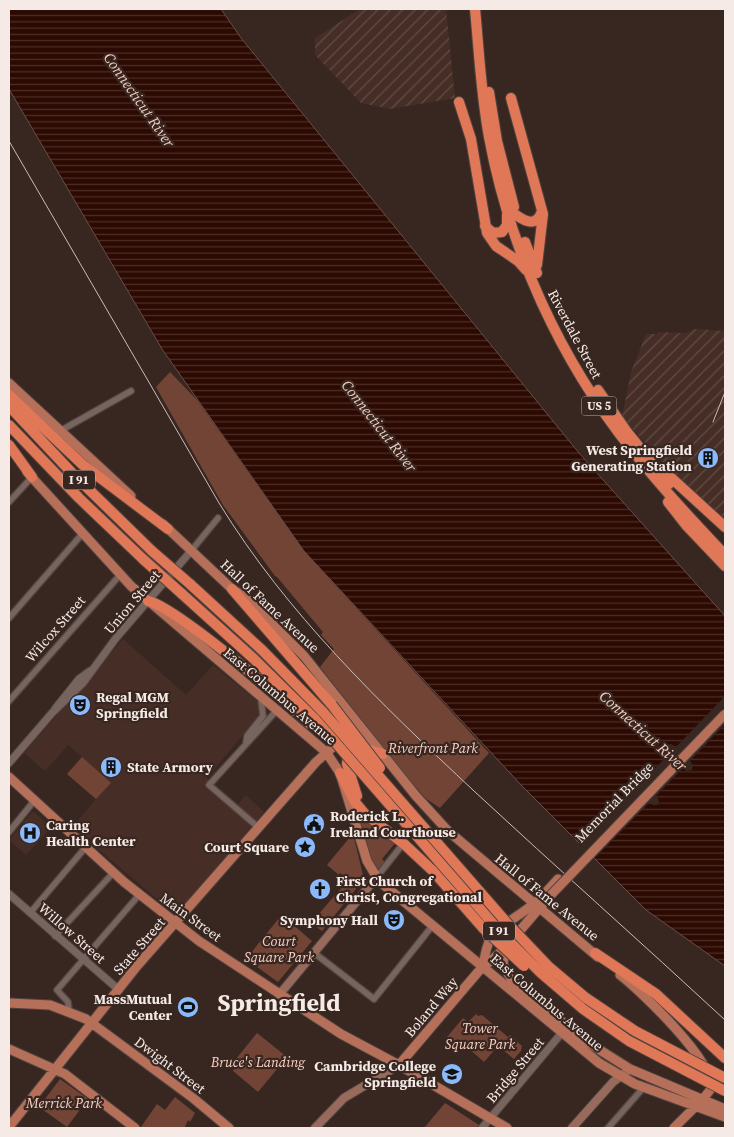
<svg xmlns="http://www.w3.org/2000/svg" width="734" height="1137" font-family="'Source Serif 4',serif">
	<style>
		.built { fill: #462e27 }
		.industrial { fill: url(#industrial-furrows) }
		.park { fill: #724436 }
		.water { fill: url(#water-rules); stroke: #694d46 }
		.pier { fill: #382721 }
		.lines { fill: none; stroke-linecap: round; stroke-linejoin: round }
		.minor-casing { stroke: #534440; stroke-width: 8 }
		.tertiary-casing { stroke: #534440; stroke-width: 9 }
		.secondary-casing { stroke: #534440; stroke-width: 10 }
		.primary-casing { stroke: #534440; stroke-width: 11 }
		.motorway-casing { stroke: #534440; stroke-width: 12 }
		.minor { stroke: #78645e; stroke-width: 5.5 }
		.tertiary { stroke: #78645e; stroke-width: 7 }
		.secondary { stroke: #976a5c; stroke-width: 8 }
		.primary { stroke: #b6705a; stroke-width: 9 }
		.motorway { stroke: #e07858; stroke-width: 10 }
		.rail { stroke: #c9bcb8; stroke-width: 1 }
		.primary-bridge-casing { stroke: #534440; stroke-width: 11; stroke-linecap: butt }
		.motorway-bridge-casing { stroke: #534440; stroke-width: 12; stroke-linecap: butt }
		.primary-bridge { stroke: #b6705a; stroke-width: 9 }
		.motorway-bridge { stroke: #e07858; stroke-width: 10 }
		.labels { text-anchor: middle; stroke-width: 4.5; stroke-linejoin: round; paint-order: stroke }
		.shield { fill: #382721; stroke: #bdb0ab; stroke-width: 1 }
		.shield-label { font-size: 12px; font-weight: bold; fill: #f6eae6 }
		.street-label { font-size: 14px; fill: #f6eae6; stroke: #382721 }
		.poi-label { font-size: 14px; font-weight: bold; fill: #f6eae6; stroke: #382721; text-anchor: end }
		.park-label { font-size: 14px; font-style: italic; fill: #fad0c2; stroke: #382721 }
		.water-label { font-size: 15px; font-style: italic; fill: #f7ccbf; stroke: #382721 }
		.town-label { font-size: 24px; font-weight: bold; fill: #f6eae6; stroke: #382721 }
	</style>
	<defs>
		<pattern id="industrial-furrows" width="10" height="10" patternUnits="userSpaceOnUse" patternTransform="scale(1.25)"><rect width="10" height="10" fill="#462e27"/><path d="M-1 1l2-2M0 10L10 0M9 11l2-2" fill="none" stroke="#614c46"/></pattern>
		<pattern id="water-rules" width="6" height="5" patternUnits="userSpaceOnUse" patternTransform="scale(1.25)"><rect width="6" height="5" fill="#2c0a02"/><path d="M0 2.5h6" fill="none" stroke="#4b2e27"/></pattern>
	</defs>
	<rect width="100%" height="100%" fill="#382721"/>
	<path class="built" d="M123 639 186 695 213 665 258 702 260 708 258 717 207 778 238 804 246 795 264 812 177 916 72 827 96 799 67 774 82 757 68 745 45 771 24 753Z
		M33 811 51 827 26 855 9 840Z"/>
	<path class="industrial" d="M360 9H446L455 98 390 109 361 103 315 55V38Z
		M695 329 725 331V521L687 490 622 417 631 372 646 334H657L658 332 685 333Z"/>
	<path class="park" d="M170 372 197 400 304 551 489 753 440 808 425 798 396 764 320 667 334 649 321 635 323 632 277 577 275 576 223 505 156 387Z
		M82 757 111 783 96 799 67 774Z
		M356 810 396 842 382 859 385 862 378 871 371 860Z
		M350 837 354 838 364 879 322 931 311 923 349 879 340 873 339 875 327 865Z
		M280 917 285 918 312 941 278 982 246 959Z
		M476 1014 478 1016 482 1015 508 1037 510 1035 522 1046 521 1051 514 1059 498 1046 484 1062 458 1039 454 1043 447 1037 463 1018 468 1022Z
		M257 1033 287 1057 258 1092 233 1071 234 1069 231 1065Z
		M60 1079 88 1099 67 1127 39 1107Z
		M175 1097 195 1113 190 1122 188 1120 185 1127H141L157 1104 165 1110Z
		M445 1103 479 1125 476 1128H424Z"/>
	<path class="water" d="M9 9H221L241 38 579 453 725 616V966L646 910 523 787 304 551 162 349 9 89Z"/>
	<path class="pier" d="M725 696V724L690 761 693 765 692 770 687 771 683 768 656 796 659 800 658 805H653L649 803 593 860 579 846 635 789 631 784 632 779H637L642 782 669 754 665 749 666 745 671 744 676 747Z"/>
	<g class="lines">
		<g class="minor-casing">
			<path id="minor" d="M60 431 131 391
				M9 502 32 477
				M191 551 218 518
				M9 618 83 533
				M9 701 120 575
				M246 743 247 736 263 716 261 699
				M258 827 209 785 278 709
				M9 832 34 801
				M376 878 399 849
				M30 913 85 848
				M55 936 113 873
				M313 952 374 999 433 925
				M69 1011 68 1002 57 990 139 895
				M608 1128 644 1087"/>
		</g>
		<g class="tertiary-casing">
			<path id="tertiary" d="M55 709 79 679 90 671
				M9 763 52 713 83 683 116 638 191 551
				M9 894 119 990
				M482 1128 565 1029"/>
		</g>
		<g class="secondary-casing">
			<path id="secondary" d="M279 995 376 878
				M315 1128 344 1098 399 1065
				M572 1128 613 1082 630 1069"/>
		</g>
		<g class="primary-casing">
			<path id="primary" d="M9 383 131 496
				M27 472 131 586 326 752 340 773 367 861 379 881 599 1063 635 1084 725 1117
				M163 524 232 589 245 597 304 656 416 796 448 831 598 957
				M9 777 124 882 199 941 341 1034 399 1065 507 1128
				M505 948 503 964 511 979 584 1040 630 1069 725 1109
				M483 968C488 926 498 931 527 909 539 901 548 890 558 879
				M620 975C640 990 716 1063 711 1088 709 1095 681 1120 674 1128
				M9 1003 50 1005 86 1019 193 1098 229 1128
				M9 1049 65 1074 135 1128
				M399 1065 478 972 505 948 548 898
				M9 1127 137 966 316 762 342 739"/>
		</g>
		<g class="motorway-casing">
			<path id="motorway" d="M475 9C479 51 481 94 489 137 510 250 560 360 632 450 661 487 693 521 725 555
				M489 92 497 141 514 207
				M511 98 543 214 537 265
				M459 102 471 139 487 233 496 246 518 261 526 270
				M516 215C527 223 537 226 542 211
				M485 226 493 233 502 232 507 225V215
				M525 242 537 273
				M598 390 627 432 669 484
				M9 395 83 465 168 529
				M9 406 73 474 152 551
				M9 425 79 498 144 560
				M9 445 32 477
				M667 474 725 527
				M668 502 686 525 725 566
				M190 584 262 650 323 712
				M232 589 332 705
				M181 593 254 659 315 719
				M148 601C174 606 286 701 310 724
				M340 773 355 802 364 813 404 844 432 870
				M357 796 347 764 348 755 359 747 383 754
				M595 953 656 994 725 1058"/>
		</g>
		<use href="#minor" class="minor"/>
		<use href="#tertiary" class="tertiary"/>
		<use href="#secondary" class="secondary"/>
		<use href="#primary" class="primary"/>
		<use href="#motorway" class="motorway"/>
		<path class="rail" d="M9 141 219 503C287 614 380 703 474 791 557 868 642 943 725 1020
			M713 422 725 392"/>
		<g class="primary-bridge-casing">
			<path id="primary-bridge" d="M548 898 725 714"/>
		</g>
		<g class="motorway-bridge-casing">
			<path id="motorway-bridge" d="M152 551 190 584
				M144 560 181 593
				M332 705 380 768
				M323 712 507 923 548 966 586 998 635 1031 725 1078
				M315 719 502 934 541 973 583 1009 629 1041 725 1091
				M432 870 483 928 524 966"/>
		</g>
		<use href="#primary-bridge" class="primary-bridge"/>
		<use href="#motorway-bridge" class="motorway-bridge"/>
	</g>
	<defs>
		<g id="building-disc" transform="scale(1.125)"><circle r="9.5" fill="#8bbafc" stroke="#382721"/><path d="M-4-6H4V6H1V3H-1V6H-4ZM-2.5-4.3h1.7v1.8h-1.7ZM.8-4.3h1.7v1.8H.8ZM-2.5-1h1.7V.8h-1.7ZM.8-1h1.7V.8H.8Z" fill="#111"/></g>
		<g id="theatre-disc" transform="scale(1.125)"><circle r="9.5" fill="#8bbafc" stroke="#382721"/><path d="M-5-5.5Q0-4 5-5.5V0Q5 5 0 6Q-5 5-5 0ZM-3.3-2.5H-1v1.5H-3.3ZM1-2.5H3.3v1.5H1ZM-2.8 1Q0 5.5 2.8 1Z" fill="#111"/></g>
		<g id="civic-disc" transform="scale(1.125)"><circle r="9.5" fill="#8bbafc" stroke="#382721"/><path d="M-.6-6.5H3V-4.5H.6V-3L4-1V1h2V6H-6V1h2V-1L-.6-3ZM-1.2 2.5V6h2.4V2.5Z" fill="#111"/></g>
		<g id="hospital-disc" transform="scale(1.125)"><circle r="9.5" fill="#8bbafc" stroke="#382721"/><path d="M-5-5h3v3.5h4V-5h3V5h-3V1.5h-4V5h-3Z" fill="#111"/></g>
		<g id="sight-disc" transform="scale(1.125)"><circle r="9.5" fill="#8bbafc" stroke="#382721"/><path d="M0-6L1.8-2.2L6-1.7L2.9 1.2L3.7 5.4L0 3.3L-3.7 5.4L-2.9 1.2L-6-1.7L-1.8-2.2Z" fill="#111"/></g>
		<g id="church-disc" transform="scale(1.125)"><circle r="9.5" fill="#8bbafc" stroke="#382721"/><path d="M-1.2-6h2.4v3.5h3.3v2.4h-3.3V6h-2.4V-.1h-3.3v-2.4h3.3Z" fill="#111"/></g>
		<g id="stadium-disc" transform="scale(1.125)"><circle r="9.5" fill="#8bbafc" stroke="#382721"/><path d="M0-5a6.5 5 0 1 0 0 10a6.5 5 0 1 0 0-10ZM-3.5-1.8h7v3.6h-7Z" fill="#111"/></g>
		<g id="university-disc" transform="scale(1.125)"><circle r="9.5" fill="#8bbafc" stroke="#382721"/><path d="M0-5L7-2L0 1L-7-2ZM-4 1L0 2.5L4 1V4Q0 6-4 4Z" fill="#111"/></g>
	</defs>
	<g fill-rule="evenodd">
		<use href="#building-disc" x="708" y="458"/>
		<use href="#theatre-disc" x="80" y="705"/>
		<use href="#building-disc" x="111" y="767"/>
		<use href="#civic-disc" x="314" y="824"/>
		<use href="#hospital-disc" x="30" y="833"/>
		<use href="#sight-disc" x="305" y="847"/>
		<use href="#church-disc" x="320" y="889"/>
		<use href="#theatre-disc" x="394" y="920"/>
		<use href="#stadium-disc" x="188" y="1007"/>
		<use href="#university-disc" x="452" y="1074"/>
	</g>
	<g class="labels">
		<g class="shield">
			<rect x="581.5" y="396.5" width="35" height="19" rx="4"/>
			<rect x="63" y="470.5" width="32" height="19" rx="4"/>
			<rect x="483" y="921.5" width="32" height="19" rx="4"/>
		</g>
		<g class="shield-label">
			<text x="599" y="410">US 5</text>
			<text x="79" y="484">I 91</text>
			<text x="499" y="935">I 91</text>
		</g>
		<g class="street-label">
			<text transform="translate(575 334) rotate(62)" y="5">Riverdale Street</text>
			<text transform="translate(132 602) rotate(-50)" y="5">Union Street</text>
			<text transform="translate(270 606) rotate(43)" y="5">Hall of Fame Avenue</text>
			<text transform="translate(55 629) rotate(-49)" y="5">Wilcox Street</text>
			<text transform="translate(280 696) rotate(40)" y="5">East Columbus Avenue</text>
			<text transform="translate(614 802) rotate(-46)" y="5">Memorial Bridge</text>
			<text transform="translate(547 897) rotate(39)" y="5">Hall of Fame Avenue</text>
			<text transform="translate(191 917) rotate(36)" y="5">Main Street</text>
			<text transform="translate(72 933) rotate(41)" y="5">Willow Street</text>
			<text transform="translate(139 946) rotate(-49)" y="5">State Street</text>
			<text transform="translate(547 1002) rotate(40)" y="5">East Columbus Avenue</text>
			<text transform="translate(431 1007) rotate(-50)" y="5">Boland Way</text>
			<text transform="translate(170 1065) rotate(37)" y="5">Dwight Street</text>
			<text transform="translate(515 1070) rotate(-50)" y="5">Bridge Street</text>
		</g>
		<g class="poi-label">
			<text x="692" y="455">West Springfield<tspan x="692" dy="16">Generating Station</tspan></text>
			<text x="96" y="702" text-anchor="start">Regal MGM<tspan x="96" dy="16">Springfield</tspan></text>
			<text x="127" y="772" text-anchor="start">State Armory</text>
			<text x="330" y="821" text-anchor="start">Roderick L.<tspan x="330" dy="16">Ireland Courthouse</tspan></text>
			<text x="46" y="830" text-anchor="start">Caring<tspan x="46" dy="16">Health Center</tspan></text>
			<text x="289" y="852">Court Square</text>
			<text x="336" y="886" text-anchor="start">First Church of<tspan x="336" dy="16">Christ, Congregational</tspan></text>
			<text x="378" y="925">Symphony Hall</text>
			<text x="172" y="1004">MassMutual<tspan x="172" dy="16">Center</tspan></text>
			<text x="436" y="1071">Cambridge College<tspan x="436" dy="16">Springfield</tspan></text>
		</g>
		<g class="park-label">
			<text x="433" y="753">Riverfront Park</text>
			<text x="279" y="946">Court<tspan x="279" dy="16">Square Park</tspan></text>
			<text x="480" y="1033">Tower<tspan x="480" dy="16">Square Park</tspan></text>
			<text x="258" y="1067">Bruce's Landing</text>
			<text x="64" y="1108">Merrick Park</text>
		</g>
		<g class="water-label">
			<text transform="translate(139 100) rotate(55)" y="5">Connecticut River</text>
			<text transform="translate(379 426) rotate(52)" y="5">Connecticut River</text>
			<text transform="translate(643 731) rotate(42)" y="5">Connecticut River</text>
		</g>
		<g class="town-label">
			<text x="279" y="1011">Springfield</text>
		</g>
	</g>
	<rect width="734" height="1137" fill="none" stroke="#f6eae6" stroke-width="20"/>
</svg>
